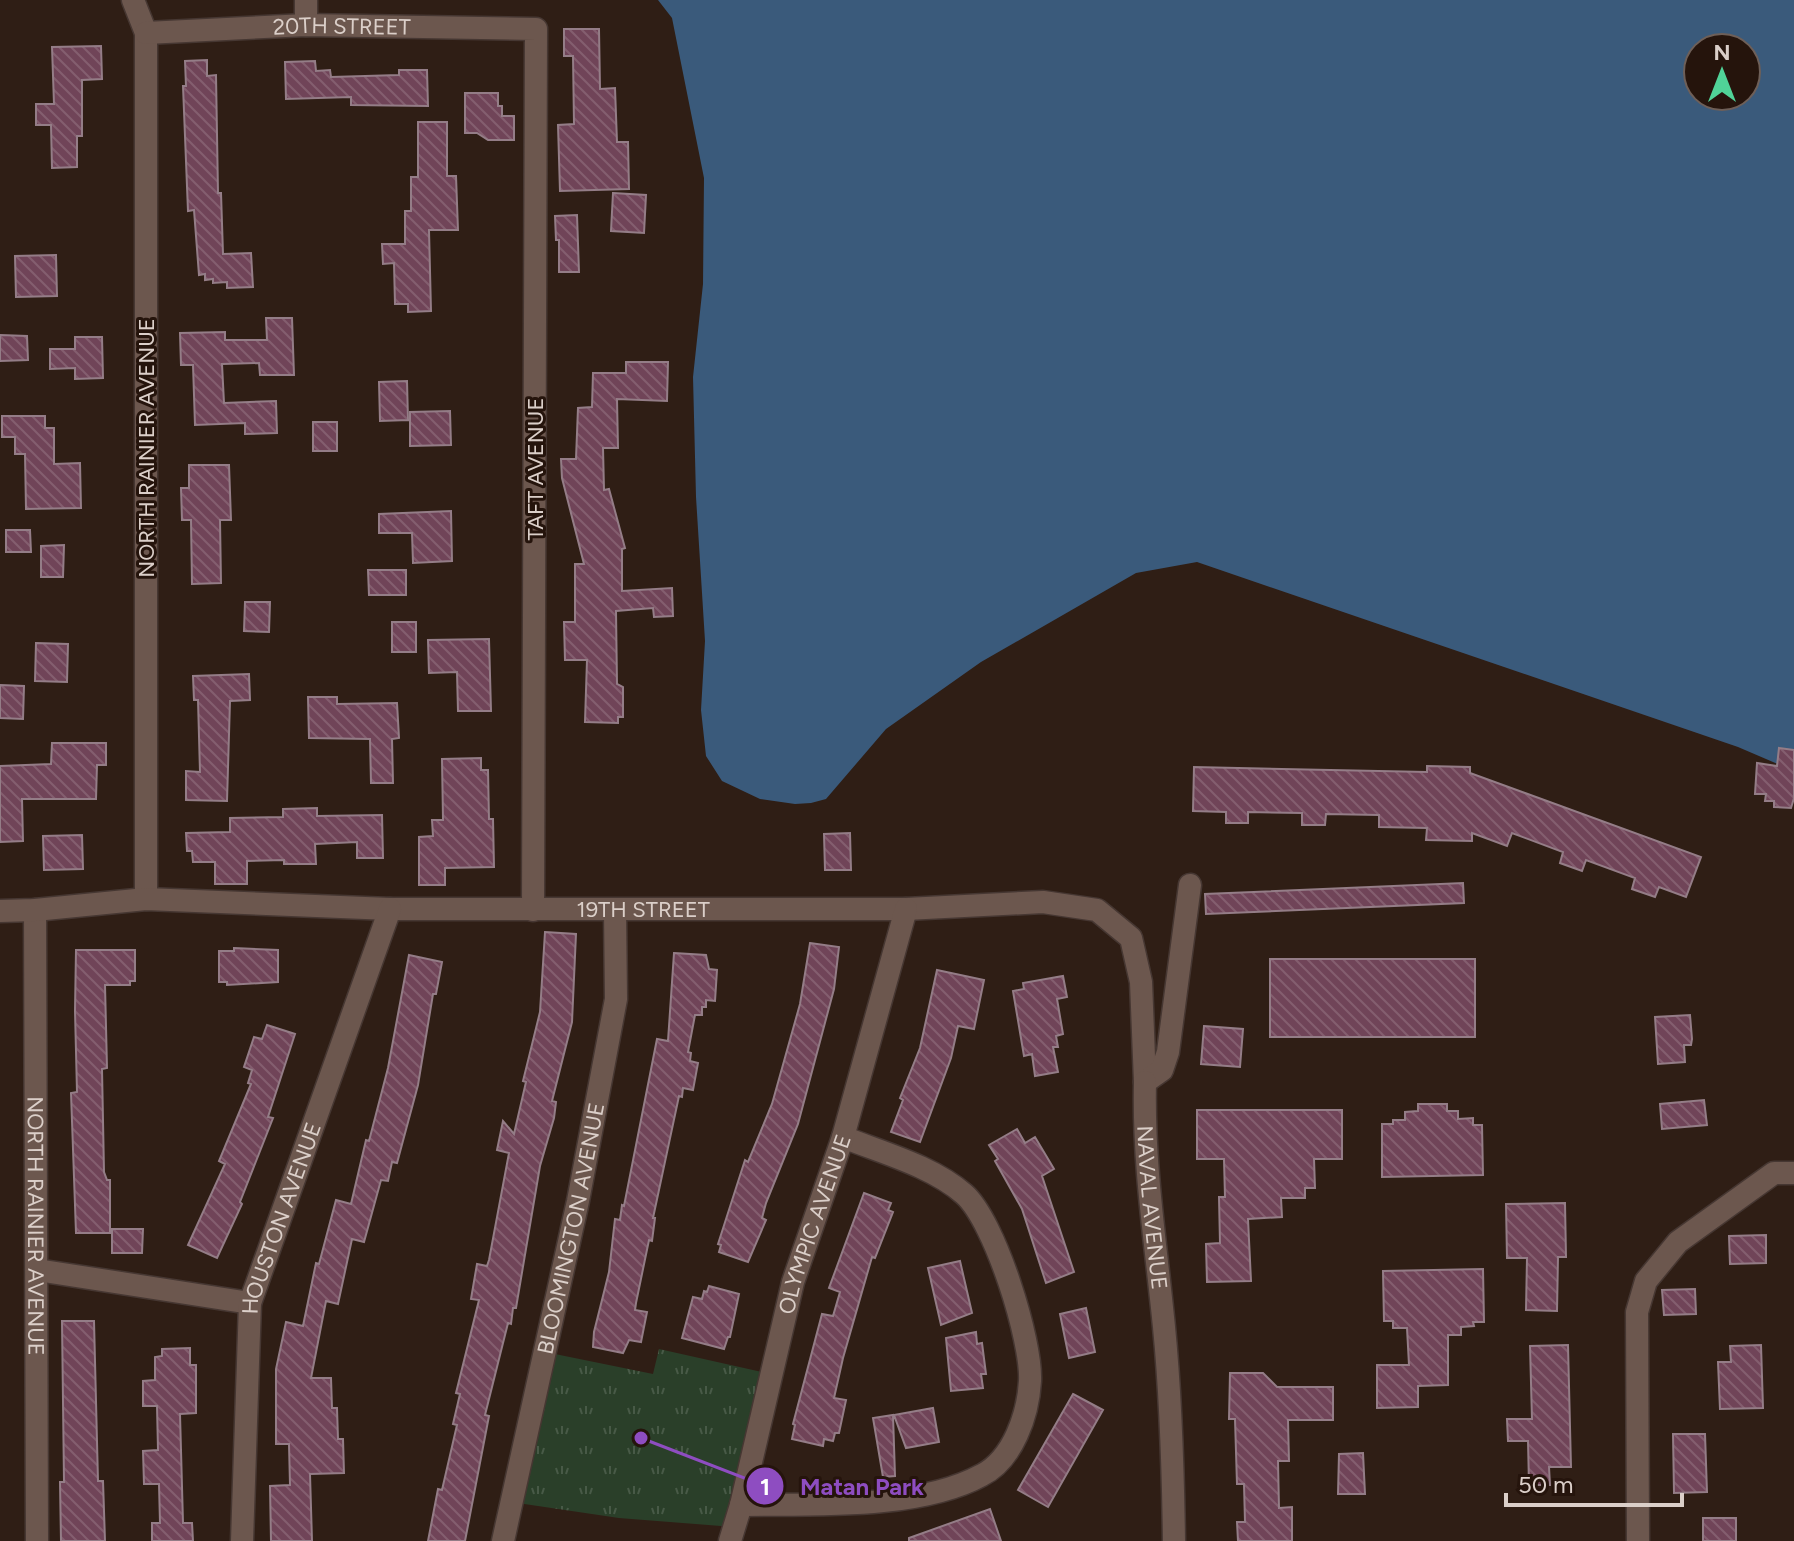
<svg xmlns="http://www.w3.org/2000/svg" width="1794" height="1541" font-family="Figtree,sans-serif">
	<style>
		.park { fill: url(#park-tufts) }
		.water { fill: #3a5a7b; fill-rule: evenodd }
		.building { fill: url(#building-back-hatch); stroke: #947d87; stroke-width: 2 }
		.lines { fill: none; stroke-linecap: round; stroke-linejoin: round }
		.minor-casing { stroke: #463732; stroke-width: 25 }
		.tertiary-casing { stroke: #463732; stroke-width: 25 }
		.minor { stroke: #6c574e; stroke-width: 22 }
		.tertiary { stroke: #6c574e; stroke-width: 22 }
		.labels { text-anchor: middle; stroke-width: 6; stroke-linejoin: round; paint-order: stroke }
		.street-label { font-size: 22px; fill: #dbcfc9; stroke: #25140c }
		.leader { fill: none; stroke: #8e4dc1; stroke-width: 3 }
		.callout-dot { fill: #8e4dc1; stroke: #25140c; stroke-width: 3 }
		.mark-label { font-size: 24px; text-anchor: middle; font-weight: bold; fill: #fff }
		.callout-label { font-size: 24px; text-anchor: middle; font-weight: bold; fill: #8e4dc1; stroke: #25140c; stroke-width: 6; stroke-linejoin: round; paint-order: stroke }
	</style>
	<defs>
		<pattern id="park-tufts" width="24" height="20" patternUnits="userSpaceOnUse" patternTransform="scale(2)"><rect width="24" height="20" fill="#2a3f29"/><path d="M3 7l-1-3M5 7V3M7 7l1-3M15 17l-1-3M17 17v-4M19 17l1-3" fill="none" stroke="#485a47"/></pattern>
		<pattern id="building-back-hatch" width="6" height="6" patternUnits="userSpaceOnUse" patternTransform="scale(2)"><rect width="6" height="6" fill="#704458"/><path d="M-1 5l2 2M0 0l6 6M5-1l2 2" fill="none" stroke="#845e6f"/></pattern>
	</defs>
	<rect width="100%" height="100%" fill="#2f1e15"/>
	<path class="park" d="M659 1349 771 1374 734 1527 619 1518 511 1502 545 1352 653 1374Z"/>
	<path class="water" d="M658 0H1794V771L1738 747 1197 562 1136 573 981 662 886 729 826 799 811 803 795 804 760 799 722 781 706 756 701 710 705 641 696 497 693 377 703 284 704 178 672 18ZM1698 48H1746V96H1698Z"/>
	<path class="building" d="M564 29H599L600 89 615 88 617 142H628L629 189 560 191 558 125 574 124 573 56H564Z
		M101 46 102 79 82 80V136H77V167L52 168 51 125H36V104H54L52 47Z
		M207 60V76L216 75 218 193H221L223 254 251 253 253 287 227 288V282L213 283V279L205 280V274L199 275 194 210 188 211 183 86H186L185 61Z
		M315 61 316 71 330 70 331 77 399 75V70H427L428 106 351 105V97L286 99 285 62Z
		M465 93H498V106H502V116H514V140H488L477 133H465Z
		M418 122H447V176H456L458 230H429L431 311 408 312V304H395L394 263 383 264 382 244H405V211H411V177H418Z
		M613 193 646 195 644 233 611 231Z
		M577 215 579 272H559V240H556L555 216Z
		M56 255 57 296 16 297 15 256Z
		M266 318H292L294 375H260L259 363 222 364 224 403 276 401 277 433 245 434V423L195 425 193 365H181L180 333 225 332V340H267Z
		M0 335 27 336 28 360 0 361Z
		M75 337H102L103 378 75 379V368L50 369V349H75Z
		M626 362H668L667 401 617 399 618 448H603L604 490 609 489 625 548 622 549V591L672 588 673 616 654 617 653 608 616 611 617 684 623 687V717H618V723L585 722 587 660H565L564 622H575V564H584L562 478 561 459H576L578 408 592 407 593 373H626Z
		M407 381 408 420 380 421 379 382Z
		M450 411 451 445 410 446V412Z
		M2 416H45V428H54V464L80 463 81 508 26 509 25 454H15V437H2Z
		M313 422H337V451H313Z
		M189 465H229L231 520H220L221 583 192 584 191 520H182L181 488H189Z
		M451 511 452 561 413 563 412 533H379V514Z
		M6 530H30L31 552H6Z
		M64 545 63 577H41V546Z
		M368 570H406V595H369Z
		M245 602H270L269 632 244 631Z
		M392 622H416V652H392Z
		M489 639 491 711H458L457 672 429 673 428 640Z
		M36 643 68 644 67 682 35 681Z
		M249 674 250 700 230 701 227 801 186 800V771L200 772 198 700H194L193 676Z
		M0 685 24 686 23 719 0 718Z
		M308 697H337V704L397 703 399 738 392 739 393 783H371L370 739 309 738Z
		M52 743H106V765H97L96 799H22L23 841 0 842V766L51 764Z
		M1779 748 1794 750V798L1791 808 1774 807V801H1765L1766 794H1755L1757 763 1777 766Z
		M481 758V770H488L489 819H493L494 867 445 868V885H419V837L433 836 432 820H443L442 759Z
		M1427 766 1470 767V773L1701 857 1686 897 1659 887 1655 897 1632 889 1635 878 1586 860 1582 871 1560 863 1563 852 1512 833 1507 846 1472 833V841L1426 840 1427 828 1379 827V815L1326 814 1325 825H1302V813L1248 812V823H1226V812L1193 811 1194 767 1427 772Z
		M317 808V816L382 815 383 858H357V842L315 844 316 864H284V860L247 861V884H215V862H193L192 851H187L186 833 230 832V818L283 817V809Z
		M850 833 851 870H825L824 834Z
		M82 835 83 869 44 870 43 836Z
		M1463 883 1464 903 1206 914 1205 894Z
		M545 932 576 934 572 1022 552 1101 556 1102 554 1118 540 1166 516 1308H513L511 1324 508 1323 485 1415 489 1416 465 1541H428L438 1489 442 1490 457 1425 453 1424 460 1394 456 1393 479 1300 471 1299 477 1264 487 1266 489 1260 509 1153 497 1150 503 1121 514 1134 526 1082 523 1081 540 1012Z
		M810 943 839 947 834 989 798 1124 766 1203 762 1218 766 1220 748 1262 719 1252 721 1245 718 1244 745 1160 748 1162 772 1104 800 1004Z
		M234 948 278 950V982L227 985V982H219V951H234Z
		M76 950H135V981H130V985H105L107 1068 102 1069 104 1172 107 1180H110V1233H76L71 1093 77 1092 75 1011Z
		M674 953 706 955 709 969 717 970 715 1001 706 1000V1007H702V1015H695L688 1052 691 1053 690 1061 698 1063 693 1090 683 1088 682 1097 679 1096 653 1218H655L652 1241 649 1240 636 1303 635 1310 647 1312 641 1342 629 1340 623 1353 593 1347 594 1332 609 1272 615 1219 620 1220 622 1205 624 1206 657 1039 668 1041Z
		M409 955 442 962 436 994H433L418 1085 397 1163 392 1162 388 1181 381 1180 364 1242 352 1239 338 1304 326 1301 311 1378H331L332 1408H337L338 1439H343L344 1473 310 1474 312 1541H271L270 1486 290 1485 289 1444H276V1369L286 1322 303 1326 316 1263 319 1264 336 1200 351 1204 366 1140 369 1141 388 1068Z
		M1270 959H1475V1037H1270Z
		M937 970 984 980 974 1029 958 1026 951 1058 920 1142 891 1132 903 1100 900 1098 920 1048Z
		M1063 976 1067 997 1057 999 1063 1034 1056 1036 1058 1047H1053L1058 1072 1035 1076 1032 1054 1024 1056 1013 991 1024 989 1023 983Z
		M1690 1015 1692 1039 1691 1045H1684L1685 1062 1658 1064 1655 1017Z
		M267 1025 295 1034 268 1117 273 1118 240 1202 242 1204 217 1258 188 1245 225 1164 219 1161 251 1084 248 1083 252 1070 244 1067 254 1037 262 1039Z
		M1204 1026 1243 1029 1240 1067 1201 1064Z
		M1704 1100 1707 1125 1662 1129 1660 1104Z
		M1418 1104H1447V1111H1458V1119L1473 1118V1125H1482L1483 1175 1382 1177V1124H1393V1120H1405V1112L1418 1111Z
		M1197 1110H1342V1159H1314L1315 1188H1305V1198H1281L1282 1217 1248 1219 1251 1281 1207 1282 1206 1244 1220 1243 1219 1197H1225L1224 1159H1197Z
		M1017 1129 1025 1143 1035 1137 1054 1169 1042 1176 1074 1272 1046 1283 1022 1209 995 1161 998 1159 989 1145Z
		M864 1193 891 1203 888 1210 893 1212 875 1258 872 1257 843 1358 834 1398 846 1400 839 1433H835L833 1441 824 1439 823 1446 792 1439 795 1425 793 1424 822 1314 833 1316 840 1292 829 1288Z
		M1565 1203 1566 1257H1558L1557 1311 1526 1310 1527 1258H1507L1506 1204Z
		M112 1229H143L142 1253H112Z
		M1766 1235V1263L1730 1264 1729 1236Z
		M960 1261 972 1313 941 1325 928 1268Z
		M1483 1269 1484 1322H1473L1474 1326 1461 1327V1335H1448V1385L1418 1386V1407L1377 1408V1365H1409L1407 1328H1393V1321H1384L1383 1271Z
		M709 1286 739 1294 730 1337H728L724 1349 682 1338 693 1297 702 1299 704 1291 707 1292Z
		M1695 1289 1696 1314 1664 1315 1662 1290Z
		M1086 1308 1095 1352 1069 1358 1060 1314Z
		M62 1321H94L98 1481H103L105 1541H61L60 1482H64Z
		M976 1332 977 1344 982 1343 986 1374H981L983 1388 951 1391 946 1338Z
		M1568 1345 1571 1467H1549L1550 1485H1529L1528 1441H1508L1507 1419H1532L1530 1346Z
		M1761 1345 1763 1408 1720 1409 1718 1362H1731L1730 1346Z
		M190 1348V1365H196V1413L180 1414 183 1523H192L193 1541H152V1523H160L159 1484H144L143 1451 158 1450 157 1406H143V1381L155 1380V1357L162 1356V1349Z
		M1230 1373H1263L1277 1387H1333V1420H1288L1289 1461H1278L1279 1508 1292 1507V1541H1238L1237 1522H1245L1244 1484H1237L1235 1419H1229Z
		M1073 1394 1103 1410 1048 1507 1018 1490Z
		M933 1408 939 1442 906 1448 894 1415Z
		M893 1415 895 1476 883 1477 873 1418Z
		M1673 1434H1705L1707 1492 1674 1493Z
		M1363 1453 1365 1494H1338L1339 1454Z
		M990 1509 1001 1541H909V1538Z
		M1703 1518H1736V1541H1703Z"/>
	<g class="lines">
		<g class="minor-casing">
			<g id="minor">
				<path d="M133 0 146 33V899"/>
				<path d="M306 0V25"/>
				<path id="s1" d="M146 33 306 25 536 29 533 910"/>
				<path id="s2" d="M35 910 37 1541"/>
				<path id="s3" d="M0 911 35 910 146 899 390 909H906L1043 902 1097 910 1131 938 1141 982 1145 1082"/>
				<path d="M1145 1082 1162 1070 1168 1052 1190 885"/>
				<path d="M37 1270 250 1303"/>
				<path d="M741 1505C812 1504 918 1510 982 1475 1013 1459 1028 1415 1030 1381 1032 1341 995 1221 964 1194 932 1166 883 1153 843 1137"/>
				<path id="s4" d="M242 1541 250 1303 390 909"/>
				<path id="s5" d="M503 1541 578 1201 616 999 615 911"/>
				<path id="s6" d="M730 1541 741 1505 793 1282 843 1137 906 909"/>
				<path d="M1638 1541 1637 1312 1646 1281 1678 1242 1774 1173H1794"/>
			</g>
		</g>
		<g class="tertiary-casing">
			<g id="tertiary">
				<path id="s7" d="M1145 1082C1143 1165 1156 1245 1164 1327 1171 1398 1173 1470 1174 1541"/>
			</g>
		</g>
		<use href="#minor" class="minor"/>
		<use href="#tertiary" class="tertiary"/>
	</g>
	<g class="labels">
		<g class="street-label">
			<text dy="8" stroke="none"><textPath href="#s1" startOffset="196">20TH STREET</textPath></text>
			<text transform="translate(146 448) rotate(-90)" y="8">NORTH RAINIER AVENUE</text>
			<text transform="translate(535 469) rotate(-90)" y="8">TAFT AVENUE</text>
			<text dy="8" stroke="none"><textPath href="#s3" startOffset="644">19TH STREET</textPath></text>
			<text dy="8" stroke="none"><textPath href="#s7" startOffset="126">NAVAL AVENUE</textPath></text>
			<text dy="8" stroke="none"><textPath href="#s4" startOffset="328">HOUSTON AVENUE</textPath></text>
			<text dy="8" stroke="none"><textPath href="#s6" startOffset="328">OLYMPIC AVENUE</textPath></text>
			<text dy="8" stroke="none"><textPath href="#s2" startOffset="316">NORTH RAINIER AVENUE</textPath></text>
			<text dy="8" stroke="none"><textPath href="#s5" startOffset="320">BLOOMINGTON AVENUE</textPath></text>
		</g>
	</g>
	<path class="leader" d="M641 1438L765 1486"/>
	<g class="callout-dot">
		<circle cx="641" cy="1438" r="8"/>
		<circle cx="765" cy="1486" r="20"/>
	</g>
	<g class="mark-label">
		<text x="765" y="1495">1</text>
	</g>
	<g class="callout-label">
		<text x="862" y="1495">Matan Park</text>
	</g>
	<g transform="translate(1722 72)"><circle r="38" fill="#25140c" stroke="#6e5f58" stroke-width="2"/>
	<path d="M0-6L14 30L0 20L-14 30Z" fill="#50d398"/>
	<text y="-12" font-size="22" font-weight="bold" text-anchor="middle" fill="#dbcfc9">N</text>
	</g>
	<path d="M1506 1493v12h176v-12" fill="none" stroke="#dbcfc9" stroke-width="4"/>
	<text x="1518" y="1493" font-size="24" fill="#dbcfc9" stroke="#25140c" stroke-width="6" paint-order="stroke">50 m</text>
</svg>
